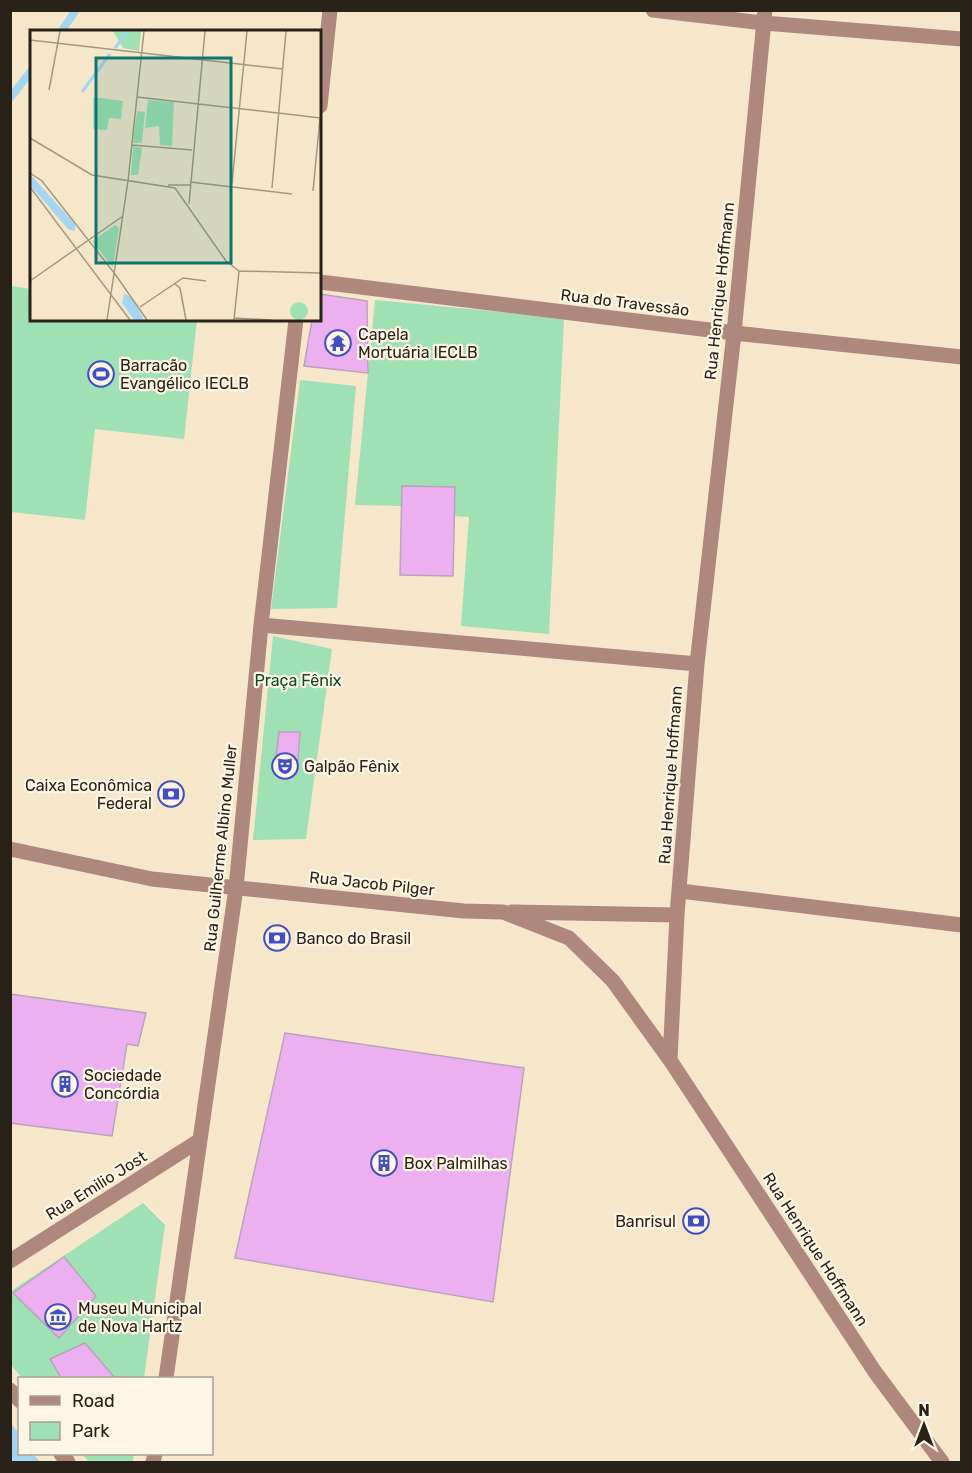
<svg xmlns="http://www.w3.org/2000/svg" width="972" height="1473" font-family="Rubik,sans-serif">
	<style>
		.green { fill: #9fe0b4 }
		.water { fill: #a4d5f3 }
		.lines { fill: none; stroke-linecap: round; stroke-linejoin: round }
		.stream { stroke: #a4d5f3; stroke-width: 8 }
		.building { fill: #ecb0f1; stroke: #b9a4bb; stroke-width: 1.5 }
		.minor { stroke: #ae887d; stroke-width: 15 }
		.labels { text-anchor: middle; stroke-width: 4.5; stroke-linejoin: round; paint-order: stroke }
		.street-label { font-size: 16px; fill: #282218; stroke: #fef5e4 }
		.poi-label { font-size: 16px; fill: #282218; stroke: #fef5e4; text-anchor: start }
		.park-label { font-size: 16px; fill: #0c4b29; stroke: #fef5e4 }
		.inset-river { fill: none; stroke: #a4d5f3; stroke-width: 3 }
		.inset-road { fill: none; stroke: #a49883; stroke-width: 1.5 }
		.view { fill: #0f766e; fill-opacity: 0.15; stroke: #0f766e; stroke-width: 3 }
		.inset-edge { fill: none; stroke: #282218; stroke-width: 3 }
	</style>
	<rect width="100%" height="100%" fill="#f6e7cb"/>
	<path class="green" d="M11 286 31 289 32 320H197L184 439 95 429 85 520 11 512Z
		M375 300 564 318 549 634 461 626 469 517 454 516 455 487 402 506 355 505Z
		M300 380 356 386 337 608 271 609Z
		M273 636 332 649 306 839 253 840Z
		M143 1203 165 1225 144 1378H22L11 1365V1291Z
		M82 1454H134L133 1462H89Z"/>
	<path class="water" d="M10 1422 19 1434 20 1454H33L40 1462H11Z"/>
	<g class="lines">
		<path class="stream" d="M61 32 76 10
			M10 98 32 70"/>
	</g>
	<path class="building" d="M320 294 367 301 368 373 304 366 312 320H320Z
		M402 486 455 487 453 576 400 575Z
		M279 732H300L297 773H274Z
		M10 994 146 1013 138 1046 127 1044 112 1136 10 1123Z
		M285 1033 524 1068 493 1302 235 1258Z
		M64 1257 96 1296 59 1338 13 1293Z
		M85 1343 115 1378H61L50 1359Z"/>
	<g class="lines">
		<path class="minor" d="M653 10 764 23 962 39
			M320 106 330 10
			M320 282 734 333 962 357
			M261 625 697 664
			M10 849 152 879 464 911 503 912 569 938 613 981 670 1060 875 1372 942 1462
			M680 891 962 925
			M512 912 677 915
			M670 1060 677 915 697 664 734 333 765 10
			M10 1261 200 1140
			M166 1378 236 888 261 625 296 320
			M10 1390 20 1401
			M61 1454 68 1462
			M153 1462 155 1454"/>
	</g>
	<defs>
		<g id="temple-ring" transform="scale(1.35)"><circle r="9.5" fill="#fef5e4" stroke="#4050c3" stroke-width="1.5"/><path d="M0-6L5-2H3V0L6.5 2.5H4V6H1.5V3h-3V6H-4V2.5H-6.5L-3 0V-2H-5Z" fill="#4050c3"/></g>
		<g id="stadium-ring" transform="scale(1.35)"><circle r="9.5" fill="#fef5e4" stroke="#4050c3" stroke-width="1.5"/><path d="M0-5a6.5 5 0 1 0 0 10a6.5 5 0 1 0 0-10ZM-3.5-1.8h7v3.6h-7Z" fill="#4050c3"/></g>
		<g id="theatre-ring" transform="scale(1.35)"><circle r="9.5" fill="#fef5e4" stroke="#4050c3" stroke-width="1.5"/><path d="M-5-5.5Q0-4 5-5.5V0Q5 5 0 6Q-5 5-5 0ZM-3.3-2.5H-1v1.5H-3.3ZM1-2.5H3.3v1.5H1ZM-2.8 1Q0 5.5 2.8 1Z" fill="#4050c3"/></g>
		<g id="bank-ring" transform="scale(1.35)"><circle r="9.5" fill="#fef5e4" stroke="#4050c3" stroke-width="1.5"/><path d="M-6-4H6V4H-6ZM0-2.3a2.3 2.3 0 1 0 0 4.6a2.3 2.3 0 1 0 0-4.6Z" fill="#4050c3"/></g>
		<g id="building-ring" transform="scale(1.35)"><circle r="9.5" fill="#fef5e4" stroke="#4050c3" stroke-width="1.5"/><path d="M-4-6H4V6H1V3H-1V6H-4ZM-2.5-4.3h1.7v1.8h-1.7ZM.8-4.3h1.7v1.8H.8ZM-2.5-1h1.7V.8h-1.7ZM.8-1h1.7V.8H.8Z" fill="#4050c3"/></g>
		<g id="museum-ring" transform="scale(1.35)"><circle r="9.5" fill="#fef5e4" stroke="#4050c3" stroke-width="1.5"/><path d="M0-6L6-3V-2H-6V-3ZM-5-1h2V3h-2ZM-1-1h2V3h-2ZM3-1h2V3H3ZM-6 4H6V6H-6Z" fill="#4050c3"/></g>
	</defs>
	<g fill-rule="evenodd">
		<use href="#temple-ring" x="338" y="343"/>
		<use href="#stadium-ring" x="101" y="374"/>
		<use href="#theatre-ring" x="285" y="766"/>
		<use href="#bank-ring" x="171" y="794"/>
		<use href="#bank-ring" x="277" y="938"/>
		<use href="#building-ring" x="65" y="1084"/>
		<use href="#building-ring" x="384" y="1163"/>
		<use href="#bank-ring" x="696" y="1221"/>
		<use href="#museum-ring" x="58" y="1317"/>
	</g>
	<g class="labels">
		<g class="street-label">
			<text transform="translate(719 291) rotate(-84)" y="6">Rua Henrique Hoffmann</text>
			<text transform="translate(625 302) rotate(7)" y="6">Rua do Travessão</text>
			<text transform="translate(670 775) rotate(-86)" y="6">Rua Henrique Hoffmann</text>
			<text transform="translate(220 848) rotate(-84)" y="6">Rua Guilherme Albino Muller</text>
			<text transform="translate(372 883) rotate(6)" y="6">Rua Jacob Pilger</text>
			<text transform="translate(96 1185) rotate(-32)" y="6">Rua Emilio Jost</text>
			<text transform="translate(816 1249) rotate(57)" y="6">Rua Henrique Hoffmann</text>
		</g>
		<g class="poi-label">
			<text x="358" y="340">Capela<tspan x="358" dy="18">Mortuária IECLB</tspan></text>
			<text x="120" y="371">Barracão<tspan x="120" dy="18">Evangélico IECLB</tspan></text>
			<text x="304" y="772">Galpão Fênix</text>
			<text x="152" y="791" text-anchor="end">Caixa Econômica<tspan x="152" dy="18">Federal</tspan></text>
			<text x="296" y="944">Banco do Brasil</text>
			<text x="84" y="1081">Sociedade<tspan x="84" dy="18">Concórdia</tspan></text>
			<text x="404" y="1169">Box Palmilhas</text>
			<text x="676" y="1227" text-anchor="end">Banrisul</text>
			<text x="78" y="1314">Museu Municipal<tspan x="78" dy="18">de Nova Hartz</tspan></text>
		</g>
		<g class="park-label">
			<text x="298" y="686">Praça Fênix</text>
		</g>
	</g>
	<g transform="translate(30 30)">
		<rect width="291" height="291" fill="#f6e7cb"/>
		<path d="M83 1H111L109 21 93 18ZM63 67 93 71 91 89 79 88 77 100 63 99ZM118 70 144 72 142 116 130 115 129 96 115 98ZM107 81 115 82 112 113H103ZM103 116 112 118 108 145H101ZM85 195 89 198 83 238 62 211ZM260 281a9 9 0 1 1 18 0a9 9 0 1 1-18 0Z" fill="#9fe0b4"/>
		<path d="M0 144 45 194V201L38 199 0 155ZM94 263 102 268 114 290H104L92 273Z" fill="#a4d5f3"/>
		<path class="inset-river" d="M85 18 98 1M52 62 80 24"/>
		<path class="inset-road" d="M0 10 253 39M19 60 30 1M107 67 291 88M0 108 62 145 145 158 196 231 209 241M102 115 162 120M0 143 12 151 85 244 117 290M160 152 262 164M202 153 217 1M138 155H160M0 157 100 290M242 158 256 1M283 161 290 88M159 174 175 1M0 251 93 186M145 254 150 258 156 290M110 277 153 248 176 251M204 288 242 290M77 290 98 151 114 1M204 290 209 241 291 243"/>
		<path class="view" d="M66 28H201V233H66Z"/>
		<rect width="291" height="291" class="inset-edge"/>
	</g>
	<rect width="972" height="1473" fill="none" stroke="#282218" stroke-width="24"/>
	<rect x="18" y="1377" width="195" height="78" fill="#fef5e4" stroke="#a8a192" stroke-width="1.5"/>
	<rect x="30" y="1396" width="30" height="9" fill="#ae887d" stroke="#a8a192" stroke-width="1.5"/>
	<text x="72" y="1407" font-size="18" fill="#282218">Road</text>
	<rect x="30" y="1422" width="30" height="18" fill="#9fe0b4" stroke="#a8a192" stroke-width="1.5"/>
	<text x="72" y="1437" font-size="18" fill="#282218">Park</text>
	<g transform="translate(924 1425)" stroke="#fef5e4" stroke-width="4.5" paint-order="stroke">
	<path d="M0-4.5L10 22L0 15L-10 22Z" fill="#282218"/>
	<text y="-9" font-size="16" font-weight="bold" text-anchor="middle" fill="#282218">N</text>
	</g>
</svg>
